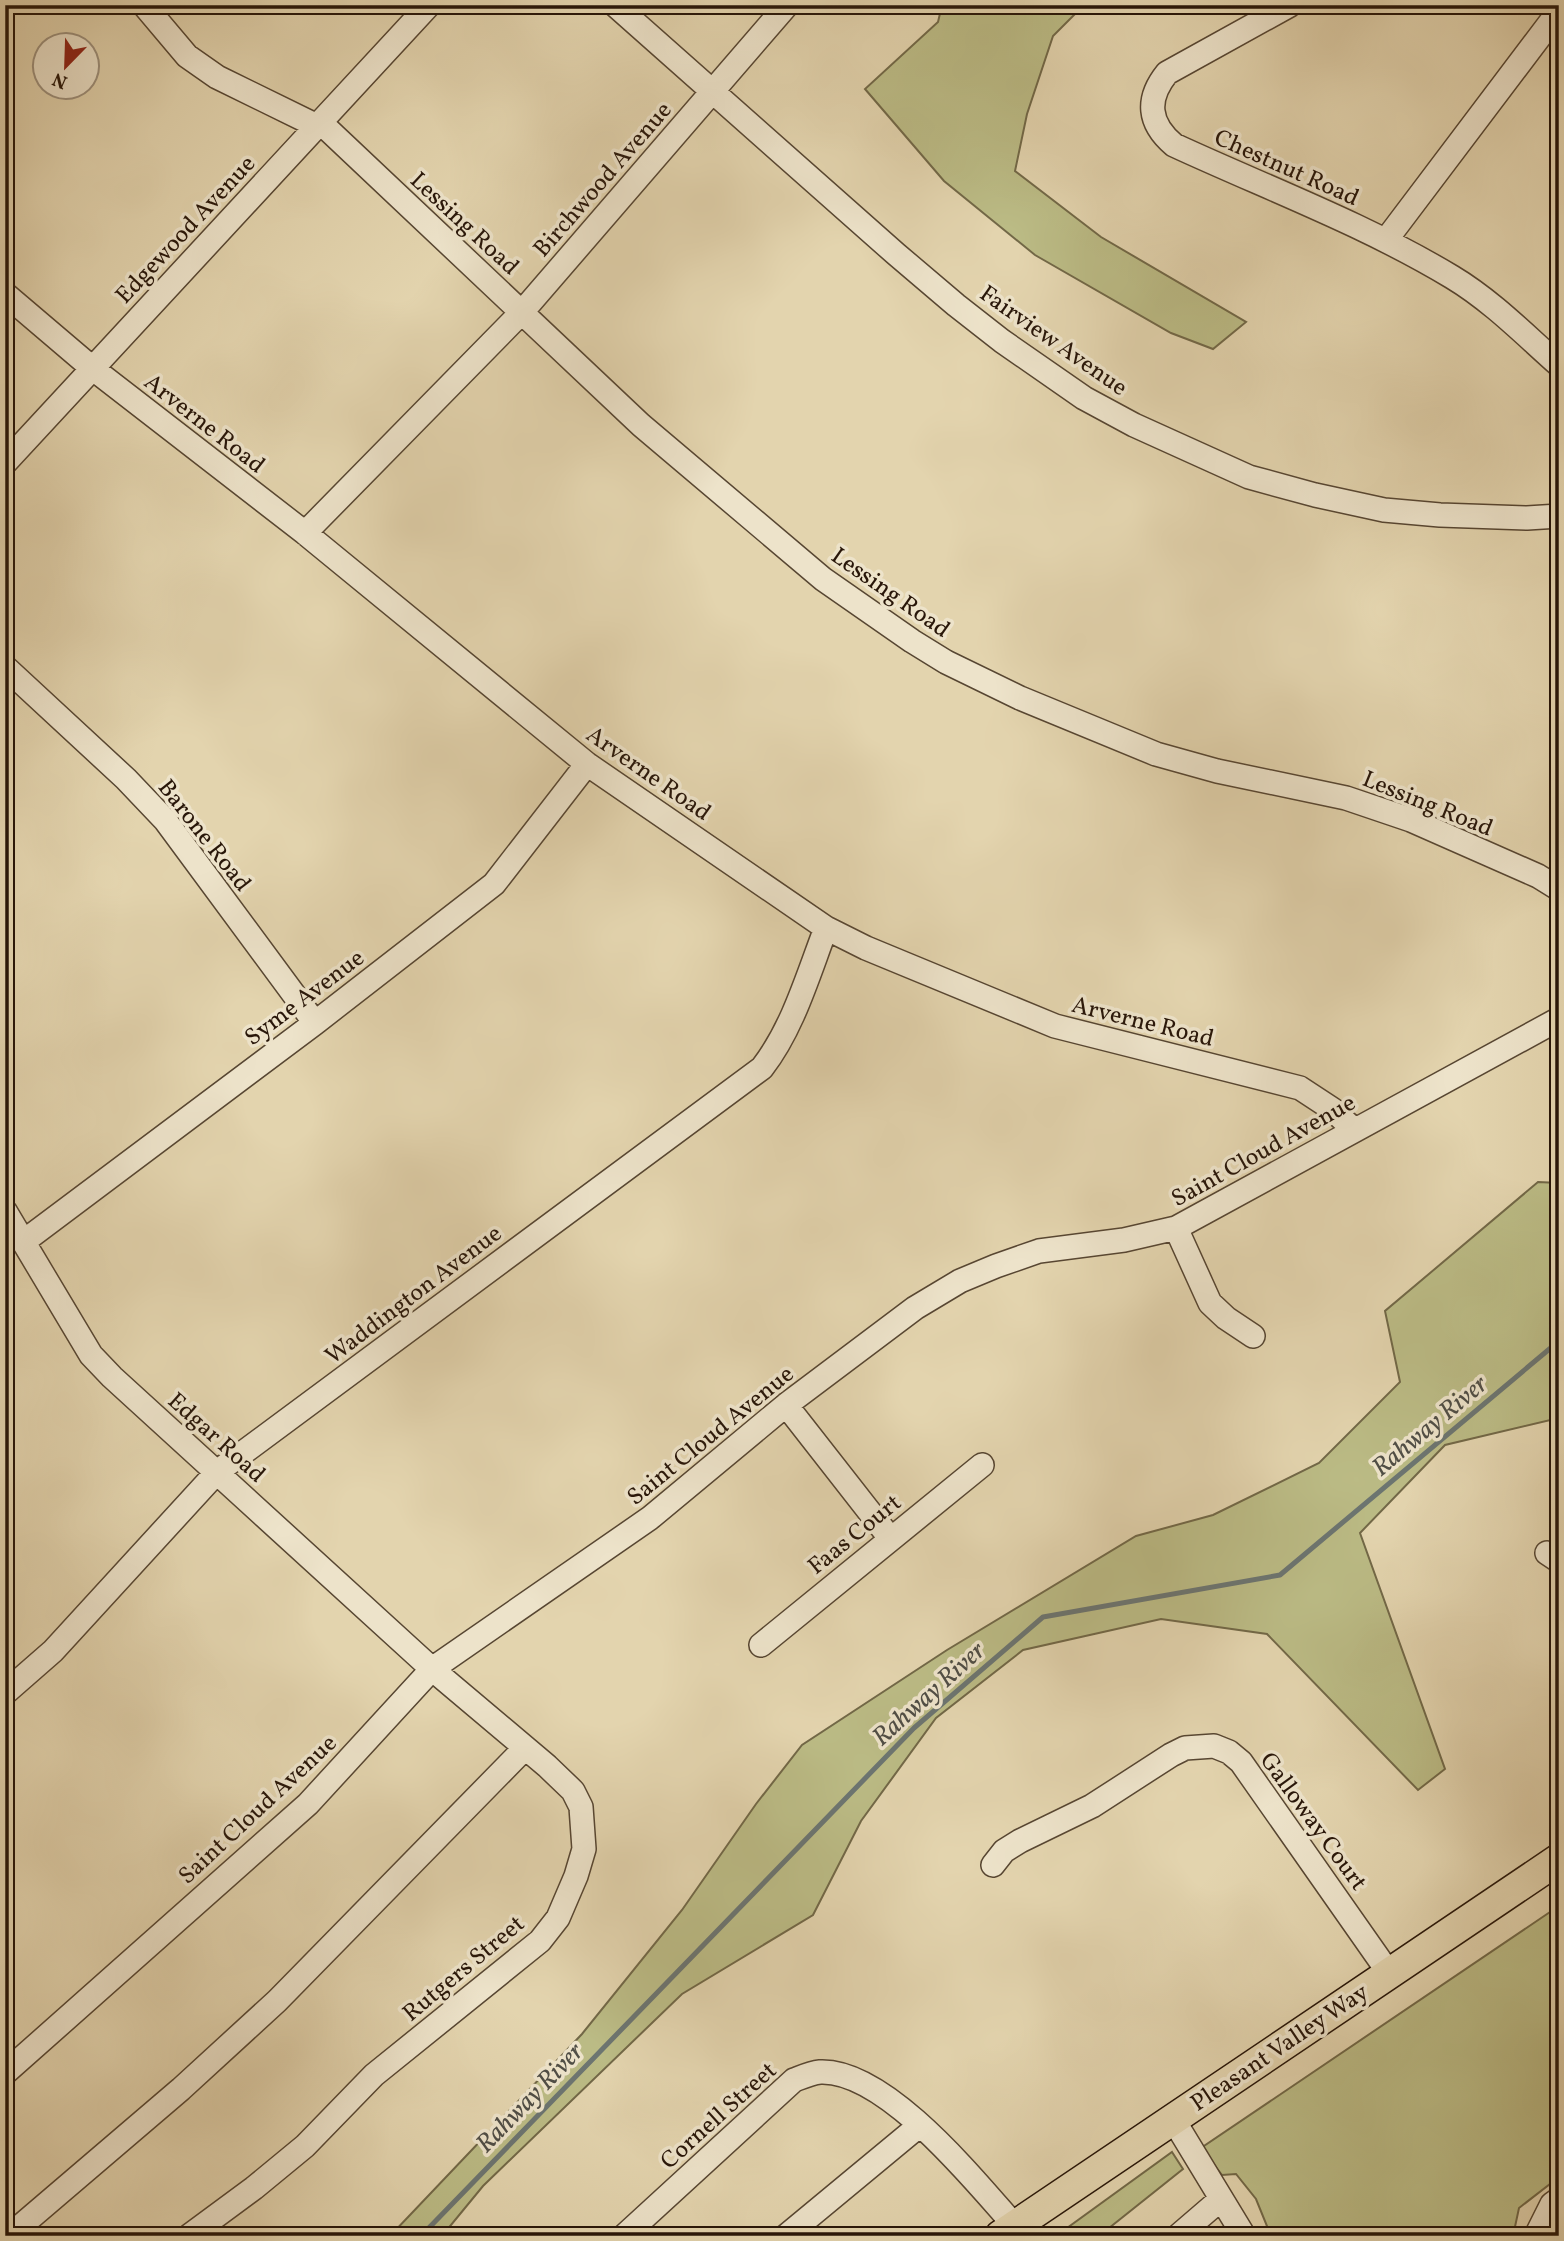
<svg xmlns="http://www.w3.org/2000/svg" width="1564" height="2241" font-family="Vollkorn,serif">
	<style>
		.green { fill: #bbbb85; stroke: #726847; stroke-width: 2 }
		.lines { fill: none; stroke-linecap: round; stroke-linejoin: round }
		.stream { stroke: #6c7571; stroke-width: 5 }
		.minor-casing { stroke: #574632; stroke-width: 26 }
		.major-casing { stroke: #281609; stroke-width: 33 }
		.minor { stroke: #ede3ca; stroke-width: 23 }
		.major { stroke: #e3d4ae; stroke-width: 30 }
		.labels { text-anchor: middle; stroke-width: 7; stroke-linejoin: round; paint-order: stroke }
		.street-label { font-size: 24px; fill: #281609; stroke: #ede3ca }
		.water-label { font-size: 26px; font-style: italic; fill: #504e46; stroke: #ede3ca }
	</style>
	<rect width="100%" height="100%" fill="#e3d4ae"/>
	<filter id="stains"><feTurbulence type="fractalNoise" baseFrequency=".00286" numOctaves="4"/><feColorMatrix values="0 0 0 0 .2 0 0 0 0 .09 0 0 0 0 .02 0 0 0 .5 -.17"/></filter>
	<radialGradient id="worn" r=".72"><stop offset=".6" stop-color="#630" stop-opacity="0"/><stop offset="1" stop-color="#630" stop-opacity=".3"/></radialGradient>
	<path class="green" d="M942 5H1084L1053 36 1027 114 1015 171 1101 237 1246 322 1213 349 1171 333 1035 255 944 181 865 89 938 22Z
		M1538 1182 1559 1183V1418L1445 1445 1360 1533 1445 1769 1418 1790 1267 1634 1161 1619 1023 1650 936 1718 861 1821 813 1915 682 1994 483 2186 442 2236H390L582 2034 682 1910 756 1804 802 1745 947 1650 1136 1536 1213 1515 1319 1463 1400 1382 1385 1311Z
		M1553 1910 1559 1916V2177L1519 2208 1513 2236H1271L1256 2199 1236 2174 1222 2175 1201 2148Z
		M1172 2152 1183 2169 1099 2236H1056Z"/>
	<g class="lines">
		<path class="stream" d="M421 2236 914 1728 1043 1617 1280 1575 1559 1341"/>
		<g class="minor-casing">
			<path id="minor" d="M144 5 187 56 217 77 317 126
				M615 5 896 254 956 305 1002 341 1084 398 1134 425 1249 477 1315 495 1384 510 1440 515 1527 518 1559 516
				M1290 5 1167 73C1146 99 1148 123 1174 145 1267 188 1364 224 1452 277 1492 301 1525 335 1559 365
				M320 122 641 425 823 579 912 641 946 662 1020 698 1156 754 1217 771 1346 798 1411 820 1538 876 1559 889
				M1386 240 1559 11
				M5 294 92 368 305 533 587 764 826 928 866 948 1055 1026 1300 1088 1332 1109 1353 1129
				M5 463 429 5
				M305 533 522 312 787 5
				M5 667 126 779 165 820 315 1023
				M5 1211 91 1355 112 1377 432 1669 547 1766 573 1791 581 1807 584 1849 576 1876 558 1918 540 1941 374 2075 305 2146 254 2188 189 2236
				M1176 1228 1210 1303 1226 1318 1253 1336
				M23 1242 315 1023 494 884 587 764
				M786 1405 890 1538
				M1547 1553 1559 1561
				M761 1645 982 1465
				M5 1693 53 1651 217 1472 762 1068C793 1028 808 975 826 928
				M993 1865 1004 1851 1020 1841 1092 1806 1171 1755 1185 1748 1214 1746 1229 1752 1241 1762 1389 1973
				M5 2073 308 1804 432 1669 650 1518 786 1405 915 1308 960 1281 996 1266 1039 1251 1124 1240 1176 1228 1559 1019
				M1173 2119 1244 2236
				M9 2236 181 2089 277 2001 525 1748
				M624 2236 794 2080C802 2077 811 2073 820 2072 885 2069 974 2180 1014 2225
				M786 2236 920 2125
				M1178 2236 1221 2199
				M1536 2236 1552 2204 1559 2199"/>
		</g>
		<g class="major-casing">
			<path id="major" d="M1000 2236 1559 1859"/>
		</g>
		<use href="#minor" class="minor"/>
		<use href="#major" class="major"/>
	</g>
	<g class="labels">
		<g class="street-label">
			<text transform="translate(1287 167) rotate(24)" y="8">Chestnut Road</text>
			<text transform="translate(602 179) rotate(-49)" y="8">Birchwood Avenue</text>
			<text transform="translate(465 223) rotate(43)" y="8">Lessing Road</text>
			<text transform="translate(185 229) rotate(-47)" y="8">Edgewood Avenue</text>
			<text transform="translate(1054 340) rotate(35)" y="8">Fairview Avenue</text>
			<text transform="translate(205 423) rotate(38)" y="8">Arverne Road</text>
			<text transform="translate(891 592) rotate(35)" y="8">Lessing Road</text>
			<text transform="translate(649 773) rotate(35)" y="8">Arverne Road</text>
			<text transform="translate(1428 803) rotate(22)" y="8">Lessing Road</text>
			<text transform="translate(205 835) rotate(52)" y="8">Barone Road</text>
			<text transform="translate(304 997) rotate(-37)" y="8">Syme Avenue</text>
			<text transform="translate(1143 1021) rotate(14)" y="8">Arverne Road</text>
			<text transform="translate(1263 1150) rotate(-29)" y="8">Saint Cloud Avenue</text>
			<text transform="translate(413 1294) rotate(-37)" y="8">Waddington Avenue</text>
			<text transform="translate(710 1435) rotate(-39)" y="8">Saint Cloud Avenue</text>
			<text transform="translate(217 1437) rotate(42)" y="8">Edgar Road</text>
			<text transform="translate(854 1534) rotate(-39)" y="8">Faas Court</text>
			<text transform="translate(257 1809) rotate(-43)" y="8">Saint Cloud Avenue</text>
			<text transform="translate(1314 1821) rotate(54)" y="8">Galloway Court</text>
			<text transform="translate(463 1968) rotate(-40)" y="8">Rutgers Street</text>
			<text transform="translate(1279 2047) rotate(-34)" y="8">Pleasant Valley Way</text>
			<text transform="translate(718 2115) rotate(-42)" y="8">Cornell Street</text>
		</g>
		<g class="water-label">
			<text transform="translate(1429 1425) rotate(-40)" y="9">Rahway River</text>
			<text transform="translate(928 1693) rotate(-42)" y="9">Rahway River</text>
			<text transform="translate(529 2097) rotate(-46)" y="9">Rahway River</text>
		</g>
	</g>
	<rect width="1564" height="2241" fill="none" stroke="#e3d4ae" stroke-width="28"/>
	<rect x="7" y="7" width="1550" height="2227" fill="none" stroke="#281609" stroke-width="3.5"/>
	<rect x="14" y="14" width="1536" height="2213" fill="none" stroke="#281609" stroke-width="2"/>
	<g transform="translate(66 66) rotate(203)"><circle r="33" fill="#ede3ca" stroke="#9e917d" stroke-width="2"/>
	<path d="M0-5L12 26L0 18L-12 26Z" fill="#8f2418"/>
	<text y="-10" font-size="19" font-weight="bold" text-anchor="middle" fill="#281609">N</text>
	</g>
	<rect width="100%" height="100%" filter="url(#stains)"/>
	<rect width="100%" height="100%" fill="url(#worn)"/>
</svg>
